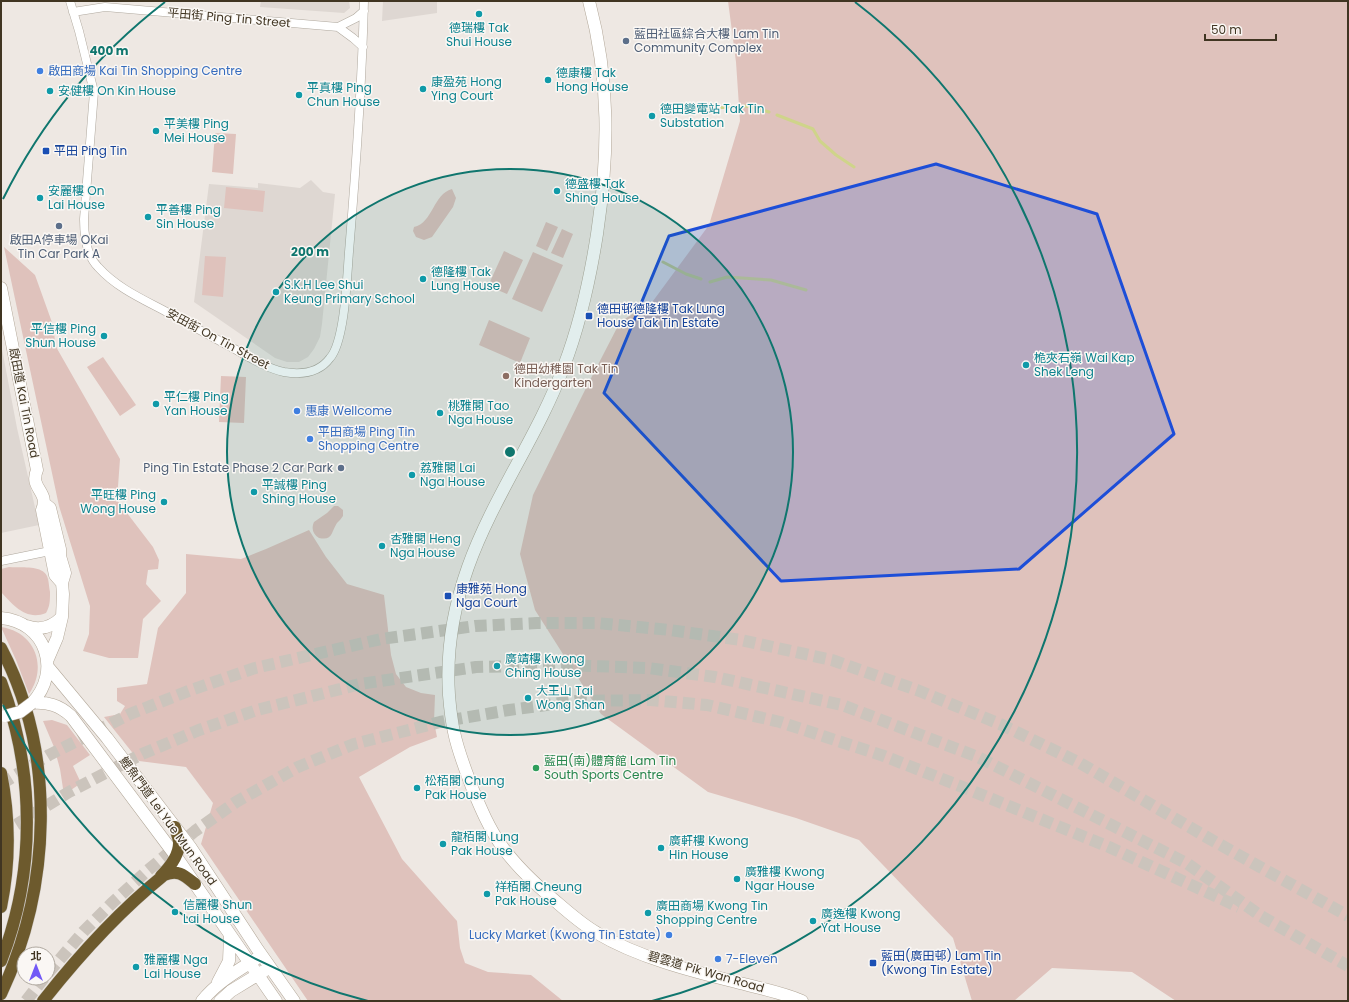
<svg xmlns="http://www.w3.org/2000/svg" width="1349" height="1002" font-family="Poppins,'Noto Sans TC',sans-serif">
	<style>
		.built { fill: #ded7d2 }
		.green { fill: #dfc2bc }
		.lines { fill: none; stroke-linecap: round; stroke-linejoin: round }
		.stream { stroke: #cfd48a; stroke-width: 3 }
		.highway-tunnel { stroke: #cbc4bc; stroke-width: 12; stroke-dasharray: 12 6; stroke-linecap: butt }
		.street-casing { stroke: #afa89e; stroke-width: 9 }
		.secondary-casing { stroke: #b2a798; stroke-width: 13 }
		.highway-casing { stroke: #cac6c1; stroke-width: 13 }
		.street { stroke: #fff; stroke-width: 8 }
		.secondary { stroke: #fff; stroke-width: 12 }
		.highway { stroke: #6d5a2d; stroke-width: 12 }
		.secondary-bridge-casing { stroke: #b2a798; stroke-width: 13; stroke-linecap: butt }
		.secondary-bridge { stroke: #fff; stroke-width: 12 }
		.marked { fill: #1d4ed8; fill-opacity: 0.2; stroke: #1d4ed8; stroke-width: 3; stroke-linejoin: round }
		.ring { fill: none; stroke: #0f766e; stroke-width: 2 }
		.culture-dot { fill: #0f9aa8; stroke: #faf7f4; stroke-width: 1.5 }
		.service-dot { fill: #5c6f8a; stroke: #faf7f4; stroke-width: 1.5 }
		.shop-dot { fill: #3f7fe0; stroke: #faf7f4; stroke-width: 1.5 }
		.transit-dot { fill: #1a4fb4; stroke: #faf7f4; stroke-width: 1.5 }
		.education-dot { fill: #8d6e63; stroke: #faf7f4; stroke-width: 1.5 }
		.leisure-dot { fill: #2e9e5b; stroke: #faf7f4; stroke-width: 1.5 }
		.labels { text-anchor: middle; stroke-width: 3; stroke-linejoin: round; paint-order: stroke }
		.street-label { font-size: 12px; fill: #403522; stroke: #faf7f4 }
		.culture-label { font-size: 12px; fill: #0d838f; stroke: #faf7f4; text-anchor: start }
		.service-label { font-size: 12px; fill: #4e5e75; stroke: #faf7f4; text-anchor: start }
		.shop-label { font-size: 12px; fill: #366cbe; stroke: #faf7f4; text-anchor: start }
		.transit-label { font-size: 12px; fill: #164399; stroke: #faf7f4; text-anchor: start }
		.education-label { font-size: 12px; fill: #785e54; stroke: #faf7f4; text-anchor: start }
		.leisure-label { font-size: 12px; fill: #27864d; stroke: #faf7f4; text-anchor: start }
		.centre { fill: #0f766e; stroke: #faf7f4; stroke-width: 2 }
		.ring-label { font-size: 12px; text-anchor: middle; font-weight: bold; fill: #0f766e; stroke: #faf7f4; stroke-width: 3; stroke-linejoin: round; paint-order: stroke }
	</style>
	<rect width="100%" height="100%" fill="#eee8e3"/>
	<path class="built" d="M261 1H349L350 8 344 13 260 7Z
		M383 1H437V13L382 21Z
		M311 180 323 192 335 194 322 324 320 337 314 349 308 357 299 362H287L275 358 194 302 209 184 258 188V183L300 188Z
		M1 344 17 428 39 525 1 533Z"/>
	<path class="green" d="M728 1H1348V1001H1176L1132 972 1052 968 1014 1001H972L953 938 859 840 796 818 708 792 601 714 535 610 520 554 533 495 587 386 620 322 653 301 709 225 740 121 736 62Z
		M215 133 236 134 233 174 212 172Z
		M226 187 265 191 263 212 224 208Z
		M452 189 456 198 453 207 432 237 424 240 416 237 413 231 414 227C433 223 433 194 452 189Z
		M546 222 558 227 547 251 536 246Z
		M562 229 573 234 563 258 551 253Z
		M4 247 35 275 54 328 55 345 120 459 117 500 153 547 159 560 158 569 148 570 146 584 161 601 143 619 138 658H109L83 651 89 634 90 606 59 506Z
		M504 251 523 260 507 294 488 286Z
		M533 252 563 265 542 312 512 299Z
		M205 256 226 257 223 297 202 295Z
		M489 320 530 338 520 363 479 345Z
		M103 357 136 405 120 416 87 367Z
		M221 376 246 377 244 423 219 422Z
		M334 506H338L343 510V516C341 519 339 521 337 523 331 532 333 541 319 538 313 534 311 529 314 522L327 513Z
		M309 530 326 557 347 584 384 595 391 655 396 674 406 687 421 693 435 695 434 722 437 737 410 747 359 777 402 859 457 921 460 948 465 963 488 972 531 975 563 1001H308L201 844 213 803 186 767 139 761 104 717 120 714 125 706 117 701V688L147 684 158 628 186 593V554L241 559 266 549Z
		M9 567C21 568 45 564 48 579 49 583 49 588 50 592 50 601 50 606 46 613 26 621 13 605 1 592V569Z
		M1 627C35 632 48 666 29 694L16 660Z
		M52 720 67 725 90 755 73 766 81 783 64 795 60 769 54 747 43 721Z"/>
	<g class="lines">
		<path class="stream" d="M697 109 749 106 769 112
			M777 115 813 129 820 141 836 155 854 167
			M663 262 686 274 701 279
			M710 282 727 277 771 280 806 290"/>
		<path class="highway-tunnel" d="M1 784 49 755 130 714 191 690 255 668 381 639 475 626 537 623H597L670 630 741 640 832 660 917 690 1000 724 1080 763 1210 839 1348 916
			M1 834 69 792 142 754 199 730 257 710 360 684 476 667 566 665 648 668 715 677 842 705 978 757 1188 864 1261 916 1348 966
			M48 973 84 931 111 904 147 871 195 831 236 802 298 767 354 744 440 722 509 710 576 701 651 700 707 705 780 722 884 756 965 788 1109 847 1239 907
			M26 1001 44 978"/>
		<g class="street-casing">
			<path id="street" d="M70 1 79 31 94 92 84 219C84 235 87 256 98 267 116 287 140 298 163 310 185 322 207 334 229 346 246 355 265 368 284 372 302 375 319 373 330 358 345 341 347 276 349 252 356 168 362 85 364 1
				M73 12 105 7 338 27 353 38 363 47
				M338 27 356 18 364 11
				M1 561 50 551 55 553"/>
		</g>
		<g class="secondary-casing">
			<path id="secondary" d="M589 1C610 80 609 154 597 234 590 279 580 324 564 366 538 436 493 497 468 567 453 609 446 650 449 695 450 707 451 719 454 732 458 752 466 771 473 790 481 809 489 828 501 845 515 865 534 883 553 899 567 911 581 924 597 933 637 957 691 971 736 982 758 988 781 992 802 1001
				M1 288 37 470C29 489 50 491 42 510L55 575 62 583
				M45 504 50 508 60 549V556L65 573 62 583 63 594 62 617 57 638 48 659
				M1 618C46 622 62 671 32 703
				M27 626C40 631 52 627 62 617
				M48 667 107 738 191 848 258 950 294 1001
				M32 703C48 702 59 705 71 716L175 855 276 1001
				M218 982 229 961 230 935
				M202 1001C216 983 237 971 256 959
				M220 1001 231 991 264 971"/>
		</g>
		<g class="highway-casing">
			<path id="highway" d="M1 648C57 754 51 887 1 994
				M1 682C35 771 36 872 1 961
				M1 773C10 818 10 863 1 907
				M161 876C169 868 179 855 179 843 179 838 176 832 175 827
				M43 1001C80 954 117 913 164 875 178 869 184 875 195 884"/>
		</g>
		<use href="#street" class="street"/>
		<use href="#secondary" class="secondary"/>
		<use href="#highway" class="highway"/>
		<g class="secondary-bridge-casing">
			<path id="secondary-bridge" d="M5 716 20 712 32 703"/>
		</g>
		<use href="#secondary-bridge" class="secondary-bridge"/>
	</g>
	<path class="marked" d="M936 164 1097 214 1174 434 1019 569 781 581 604 393 669 236Z"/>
	<circle cx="510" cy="452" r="283" fill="#0f766e" fill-opacity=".12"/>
	<g class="ring">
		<circle cx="510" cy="452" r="283"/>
		<path d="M368 1001A567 567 0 0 1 3 705M3 199A567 567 0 0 1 165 2M855 2A567 567 0 0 1 652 1001"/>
	</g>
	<g class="culture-dot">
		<circle cx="479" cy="14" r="4"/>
		<circle cx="548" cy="80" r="4"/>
		<circle cx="423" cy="89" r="4"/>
		<circle cx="50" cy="91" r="4"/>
		<circle cx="299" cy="95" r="4"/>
		<circle cx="652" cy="116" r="4"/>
		<circle cx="156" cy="131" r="4"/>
		<circle cx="557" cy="191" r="4"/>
		<circle cx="40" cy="198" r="4"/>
		<circle cx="148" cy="217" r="4"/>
		<circle cx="423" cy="279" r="4"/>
		<circle cx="276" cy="292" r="4"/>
		<circle cx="104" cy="336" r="4"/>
		<circle cx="1026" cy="365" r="4"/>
		<circle cx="156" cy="404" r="4"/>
		<circle cx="440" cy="413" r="4"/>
		<circle cx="412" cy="475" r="4"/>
		<circle cx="254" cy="492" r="4"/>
		<circle cx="164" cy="502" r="4"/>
		<circle cx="382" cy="546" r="4"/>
		<circle cx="497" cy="666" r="4"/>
		<circle cx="528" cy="698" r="4"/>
		<circle cx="417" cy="788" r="4"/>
		<circle cx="443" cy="844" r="4"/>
		<circle cx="661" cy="848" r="4"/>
		<circle cx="737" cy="879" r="4"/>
		<circle cx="487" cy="894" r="4"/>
		<circle cx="175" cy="912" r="4"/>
		<circle cx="648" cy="913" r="4"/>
		<circle cx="813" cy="921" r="4"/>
		<circle cx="136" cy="967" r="4"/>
	</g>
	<g class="service-dot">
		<circle cx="626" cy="41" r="4"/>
		<circle cx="59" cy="226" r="4"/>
		<circle cx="341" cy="468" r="4"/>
	</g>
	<g class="shop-dot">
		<circle cx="40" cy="71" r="4"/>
		<circle cx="297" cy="411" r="4"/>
		<circle cx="310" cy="439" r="4"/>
		<circle cx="669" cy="935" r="4"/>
		<circle cx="718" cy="959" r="4"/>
	</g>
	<g class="transit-dot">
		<rect x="42" y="147" width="8" height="8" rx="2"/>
		<rect x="585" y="312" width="8" height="8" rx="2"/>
		<rect x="444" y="592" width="8" height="8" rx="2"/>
		<rect x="869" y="959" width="8" height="8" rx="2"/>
	</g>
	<circle class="education-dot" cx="506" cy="376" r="4"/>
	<circle class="leisure-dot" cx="536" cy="768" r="4"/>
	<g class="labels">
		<g class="street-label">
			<text transform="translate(229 18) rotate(5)" y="4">平田街 Ping Tin Street</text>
			<text transform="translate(218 339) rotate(28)" y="4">安田街 On Tin Street</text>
			<text transform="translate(24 403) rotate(79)" y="4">啟田道 Kai Tin Road</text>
			<text transform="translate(168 821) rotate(54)" y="4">鯉魚門道 Lei Yue Mun Road</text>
			<text transform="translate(706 972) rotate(16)" y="4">碧雲道 Pik Wan Road</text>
		</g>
		<g class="culture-label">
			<text x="479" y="32" text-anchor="middle">德瑞樓 Tak<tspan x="479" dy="14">Shui House</tspan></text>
			<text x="556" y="77">德康樓 Tak<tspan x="556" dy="14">Hong House</tspan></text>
			<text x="431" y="86">康盈苑 Hong<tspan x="431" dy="14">Ying Court</tspan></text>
			<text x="307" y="92">平真樓 Ping<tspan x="307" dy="14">Chun House</tspan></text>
			<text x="58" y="95">安健樓 On Kin House</text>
			<text x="660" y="113">德田變電站 Tak Tin<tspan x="660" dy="14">Substation</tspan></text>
			<text x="164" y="128">平美樓 Ping<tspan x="164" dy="14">Mei House</tspan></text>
			<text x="565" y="188">德盛樓 Tak<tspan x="565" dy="14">Shing House</tspan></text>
			<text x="48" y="195">安麗樓 On<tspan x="48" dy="14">Lai House</tspan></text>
			<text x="156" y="214">平善樓 Ping<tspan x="156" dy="14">Sin House</tspan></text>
			<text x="431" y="276">德隆樓 Tak<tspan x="431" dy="14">Lung House</tspan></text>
			<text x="284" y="289">S.K.H Lee Shui<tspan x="284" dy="14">Keung Primary School</tspan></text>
			<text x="96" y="333" text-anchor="end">平信樓 Ping<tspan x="96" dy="14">Shun House</tspan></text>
			<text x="1034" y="362">桅夾石嶺 Wai Kap<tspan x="1034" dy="14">Shek Leng</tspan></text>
			<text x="164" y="401">平仁樓 Ping<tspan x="164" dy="14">Yan House</tspan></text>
			<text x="448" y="410">桃雅閣 Tao<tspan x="448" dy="14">Nga House</tspan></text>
			<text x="420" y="472">荔雅閣 Lai<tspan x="420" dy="14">Nga House</tspan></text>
			<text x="262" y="489">平誠樓 Ping<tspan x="262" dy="14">Shing House</tspan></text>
			<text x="156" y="499" text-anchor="end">平旺樓 Ping<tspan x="156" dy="14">Wong House</tspan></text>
			<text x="390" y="543">杏雅閣 Heng<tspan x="390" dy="14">Nga House</tspan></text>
			<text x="505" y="663">廣靖樓 Kwong<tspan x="505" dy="14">Ching House</tspan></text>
			<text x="536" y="695">大王山 Tai<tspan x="536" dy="14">Wong Shan</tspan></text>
			<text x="425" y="785">松栢閣 Chung<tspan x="425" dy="14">Pak House</tspan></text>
			<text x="451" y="841">龍栢閣 Lung<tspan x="451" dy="14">Pak House</tspan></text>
			<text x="669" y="845">廣軒樓 Kwong<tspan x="669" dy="14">Hin House</tspan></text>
			<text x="745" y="876">廣雅樓 Kwong<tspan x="745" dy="14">Ngar House</tspan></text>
			<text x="495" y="891">祥栢閣 Cheung<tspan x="495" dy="14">Pak House</tspan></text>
			<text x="183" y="909">信麗樓 Shun<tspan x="183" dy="14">Lai House</tspan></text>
			<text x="656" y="910">廣田商場 Kwong Tin<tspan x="656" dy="14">Shopping Centre</tspan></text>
			<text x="821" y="918">廣逸樓 Kwong<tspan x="821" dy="14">Yat House</tspan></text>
			<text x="144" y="964">雅麗樓 Nga<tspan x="144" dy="14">Lai House</tspan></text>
		</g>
		<g class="service-label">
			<text x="634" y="38">藍田社區綜合大樓 Lam Tin<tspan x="634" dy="14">Community Complex</tspan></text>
			<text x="59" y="244" text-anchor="middle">啟田A停車場 OKai<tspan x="59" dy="14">Tin Car Park A</tspan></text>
			<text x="333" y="472" text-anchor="end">Ping Tin Estate Phase 2 Car Park</text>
		</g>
		<g class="shop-label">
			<text x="48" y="75">啟田商場 Kai Tin Shopping Centre</text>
			<text x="305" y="415">惠康 Wellcome</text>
			<text x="318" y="436">平田商場 Ping Tin<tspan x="318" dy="14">Shopping Centre</tspan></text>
			<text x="661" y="939" text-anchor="end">Lucky Market (Kwong Tin Estate)</text>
			<text x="726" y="963">7-Eleven</text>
		</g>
		<g class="transit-label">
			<text x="54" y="155">平田 Ping Tin</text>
			<text x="597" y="313">德田邨德隆樓 Tak Lung<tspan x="597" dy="14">House Tak Tin Estate</tspan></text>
			<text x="456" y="593">康雅苑 Hong<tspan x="456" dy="14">Nga Court</tspan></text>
			<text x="881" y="960">藍田(廣田邨) Lam Tin<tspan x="881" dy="14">(Kwong Tin Estate)</tspan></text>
		</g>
		<g class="education-label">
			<text x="514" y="373">德田幼稚園 Tak Tin<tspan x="514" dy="14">Kindergarten</tspan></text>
		</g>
		<g class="leisure-label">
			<text x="544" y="765">藍田(南)體育館 Lam Tin<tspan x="544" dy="14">South Sports Centre</tspan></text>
		</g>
	</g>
	<circle cx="510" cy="452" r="6" class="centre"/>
	<g class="ring-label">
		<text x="109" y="55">400 m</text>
		<text x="310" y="256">200 m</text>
	</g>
	<rect width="1349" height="1002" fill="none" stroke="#403522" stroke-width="4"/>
	<g transform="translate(36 966)"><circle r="19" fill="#faf7f4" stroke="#b0a9a0"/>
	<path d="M0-3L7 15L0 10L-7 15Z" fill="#7259f6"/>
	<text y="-6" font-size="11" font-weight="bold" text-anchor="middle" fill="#403522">北</text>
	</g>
	<path d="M1205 34v6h71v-6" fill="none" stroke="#403522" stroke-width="2"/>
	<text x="1211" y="34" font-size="12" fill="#403522" stroke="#faf7f4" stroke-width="3" paint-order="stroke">50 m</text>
</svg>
